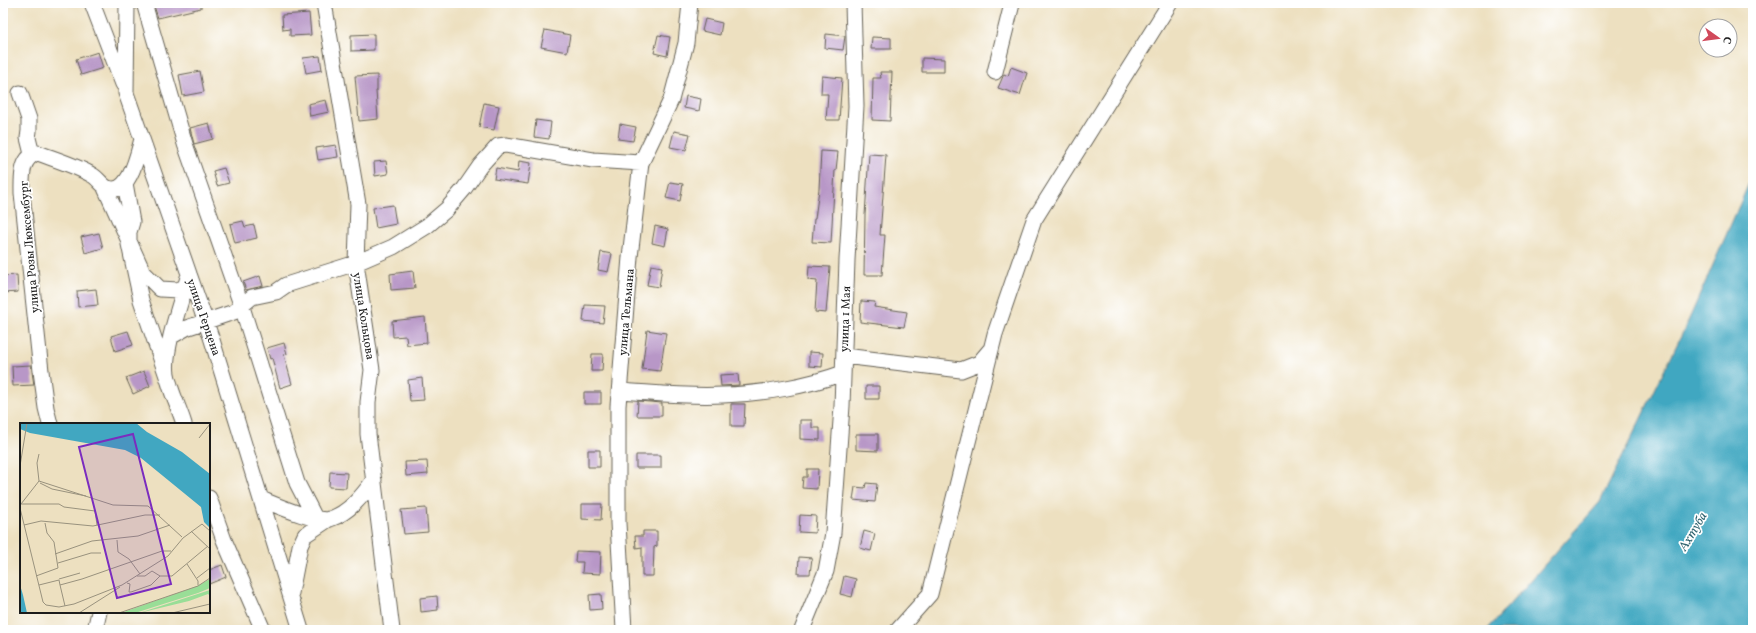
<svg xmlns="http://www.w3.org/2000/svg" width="1756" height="633" font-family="Vollkorn,serif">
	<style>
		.water { fill: #41a7c1; stroke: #2e626e }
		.building { fill: #b897c7 }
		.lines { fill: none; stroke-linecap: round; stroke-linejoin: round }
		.minor-casing { stroke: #656155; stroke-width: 17 }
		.minor { stroke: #fff; stroke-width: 15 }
		.labels { text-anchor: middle; stroke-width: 3.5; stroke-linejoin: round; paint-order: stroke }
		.street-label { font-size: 12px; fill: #1c1c1c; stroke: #fff }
		.water-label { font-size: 13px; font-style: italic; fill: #2e626e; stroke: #fff }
		.inset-road { fill: none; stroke: #99927e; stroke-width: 1 }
		.view { fill: #7b2cbf; fill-opacity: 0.15; stroke: #7b2cbf; stroke-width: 2 }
		.inset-edge { fill: none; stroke: #1c1c1c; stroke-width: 2 }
	</style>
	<rect width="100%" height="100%" fill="#fff"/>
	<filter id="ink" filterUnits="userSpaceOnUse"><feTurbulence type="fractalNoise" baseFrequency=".025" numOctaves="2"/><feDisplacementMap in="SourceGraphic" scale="8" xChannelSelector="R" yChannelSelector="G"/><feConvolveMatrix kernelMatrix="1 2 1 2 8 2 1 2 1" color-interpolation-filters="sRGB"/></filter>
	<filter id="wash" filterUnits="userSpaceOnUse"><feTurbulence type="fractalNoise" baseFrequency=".012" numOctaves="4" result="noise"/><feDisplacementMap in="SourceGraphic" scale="16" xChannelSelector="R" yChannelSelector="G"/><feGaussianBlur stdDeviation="0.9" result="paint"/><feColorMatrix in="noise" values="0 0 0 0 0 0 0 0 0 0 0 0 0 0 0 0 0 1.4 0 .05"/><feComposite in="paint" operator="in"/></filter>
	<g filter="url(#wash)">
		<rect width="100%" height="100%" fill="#ede0c0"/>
		<path class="water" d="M1753 174V630H1487L1600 502 1686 326Z"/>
		<g id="blocks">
			<path class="building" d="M153 3H201V8L158 18Z
				M309 13 311 35 290 36V29L283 30 282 15Z
				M705 19 722 23 720 35 702 31Z
				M545 30 570 35 567 52 541 47Z
				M374 34V50L351 51V35Z
				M826 34 845 36 843 50 825 48Z
				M658 35 670 37 667 56 654 53Z
				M872 37 891 38V49H871Z
				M98 52 103 68 81 75 76 59Z
				M320 56 322 70 306 73 303 58Z
				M922 58 944 59V72H922Z
				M1011 67 1027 73 1020 95 998 88 1004 74 1008 76Z
				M200 71 204 92 183 96 179 75Z
				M880 72H892L890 121 872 120 873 78H881Z
				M377 75V91H376L378 119 359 121 355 76Z
				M822 76 842 78 839 120H826L828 94H821Z
				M686 96 701 99 699 111 684 108Z
				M326 100 329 112 310 116 308 104Z
				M484 103 499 106 494 130 479 127Z
				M536 120 551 122 549 139 534 137Z
				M209 123 213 139 194 144 190 128Z
				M620 124 636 127 633 141 618 139Z
				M674 131 690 134 686 150 670 147Z
				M336 145 338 157 318 160 316 148Z
				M821 151 838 152 836 170H835L831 243 812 242 814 219H815L819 189Z
				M869 154 886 155 880 235H885L882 275H864L865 215Z
				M386 161 388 174 375 176 374 162Z
				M519 161 531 163 528 184 494 179 496 168 518 172Z
				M224 168 229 183 217 186 213 171Z
				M670 182 683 184 680 201 666 198Z
				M393 205 396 224 376 228 373 208Z
				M243 221 245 227 254 225 257 238 235 243 230 224Z
				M655 226 668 229 665 246 652 243Z
				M99 233 103 248 85 253 81 237Z
				M601 252 612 254 608 272 598 270Z
				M651 265 662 267 659 287 647 285Z
				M809 266 830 267 826 313 815 312 817 281 808 280Z
				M413 271 415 288 391 290 390 274Z
				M17 275 18 292 3 293V276Z
				M260 276 263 286 246 290 243 282Z
				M96 289 98 305 78 307 77 291Z
				M861 301 875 302 874 307 907 312 904 327 860 322Z
				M585 305 605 306 603 323 583 321Z
				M425 317 427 343 407 345 406 336 393 337 392 321Z
				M647 330 666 333 660 371 642 369Z
				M128 331 133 345 115 351 111 336Z
				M284 343 287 354 284 355 292 384 280 388 272 358 270 359 267 348Z
				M809 352 823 353 822 367 809 366Z
				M592 354H603L602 371H591Z
				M31 365 34 385 13 386 12 366Z
				M144 371 150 386 133 394 126 378Z
				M738 374 739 385 721 386 720 375Z
				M422 378 424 400 410 401 408 380Z
				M866 386H879V399H866Z
				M584 392H601V404H584Z
				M638 401 662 403V416H637Z
				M731 404H745L744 426H731Z
				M800 420H812V428H820V440L800 439Z
				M856 434H878V451L856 450Z
				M588 450H600V467H588Z
				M636 455H661V468H636Z
				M427 461 428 474 406 476 405 462Z
				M807 469H818L817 489 802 488 803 477H807Z
				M330 472 347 473 346 488 329 487Z
				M866 483 877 484 875 502 853 500 855 487 865 488Z
				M582 504H602L601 520 582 519Z
				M426 508 428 532 404 534 401 510Z
				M800 515 816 516 815 533 799 532Z
				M643 531H657V546L654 547 653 576H642V547L636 548 635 536H643Z
				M864 531 875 534 871 551 860 548Z
				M576 551 601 552 600 574 582 573 583 562H575Z
				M799 557 812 558 810 574H798Z
				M222 565 226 577 209 584V570Z
				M844 576 856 579 852 597 840 594Z
				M601 594 602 609 590 610 589 595Z
				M437 596 438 610 421 612 420 598Z"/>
		</g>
	</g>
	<g filter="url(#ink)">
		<use href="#blocks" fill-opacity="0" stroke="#656155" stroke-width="1"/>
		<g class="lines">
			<g class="minor-casing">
				<path id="minor" d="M92 3 123 84
					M127 3 126 93 212 340 301 630
					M144 3 185 144 242 307 297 483 315 518
					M324 3 358 204 356 263 372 370 368 402V434L392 630
					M995 72 1012 4
					M20 93 29 119V131L28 138 32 154
					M125 183 132 222 129 232V244L141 300 170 385
					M105 188 143 272 160 289 178 290 186 286
					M172 336 186 328 234 312 252 297 276 292 286 285 356 263 393 247 427 226 447 209 464 189 480 166 498 146 506 145 593 160 641 163
					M844 356 961 370 979 363 990 350
					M619 391C654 393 689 397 723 395 761 394 808 386 843 373
					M50 424 46 408 41 371 22 193C22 179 20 157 38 153 54 159 77 166 92 175 98 178 102 186 108 188 129 197 138 153 142 139
					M184 424C179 407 170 391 167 374 163 350 182 299 189 274
					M209 498 224 540 263 630
					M261 499C276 505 316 523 330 519 349 513 363 495 374 480
					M291 593 300 546 305 535 329 519
					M95 630 99 612
					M624 630 618 523V406L630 257 641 163 671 100 686 43 690 3
					M802 630 826 571 833 533 842 406 847 260 856 106 853 3
					M898 630 930 594 995 334 1034 220 1170 3"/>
			</g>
			<use href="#minor" class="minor"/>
		</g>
	</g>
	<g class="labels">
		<g class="street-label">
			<text transform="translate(29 247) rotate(-95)" y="4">улица Розы Люксембург</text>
			<text transform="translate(626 312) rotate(-85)" y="4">улица Тельмана</text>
			<text transform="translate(364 316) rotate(81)" y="4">улица Кольцова</text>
			<text transform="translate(204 317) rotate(71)" y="4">улица Герцена</text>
			<text transform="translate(845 319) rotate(-88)" y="4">улица 1 Мая</text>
		</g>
		<g class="water-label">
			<text transform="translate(1692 531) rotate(-59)" y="5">Ахтуба</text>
		</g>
	</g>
	<g transform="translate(20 423)">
		<rect width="190" height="190" fill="#ede0c0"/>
		<path d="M190 156V165L178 170 115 190H101L177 163ZM190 167V173L188 171 169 178 119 190Z" fill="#99de97"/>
		<path d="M0 0H116L127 9 162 29 190 51V105L184 99 181 84 121 35 105 27 10 10 0 6ZM0 162 3 172 7 190H0Z" fill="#41a7c1"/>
		<path class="inset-road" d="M179 15 190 1M0 43 7 0M19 58 93 82 128 83 162 114M20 60 32 66 66 73M0 81H39L44 84 75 88 77 102M1 81 19 58 17 40 19 31M0 85 23 179 26 182 39 184 54 181 102 162 148 133 163 115 182 101 190 108M4 102 21 98 73 103 125 92H140M171 108 190 126M97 117 98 129 109 136 120 151M35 131 72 118 118 113 150 102M38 140 71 130H81M167 141 178 158V162M16 153 38 145 34 119 27 110 25 100M117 153H125L132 148 140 153H152L188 123M177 155 190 145M39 156 60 150M107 160 110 161 109 169H111L131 162 140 153M19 162 39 157 40 162 62 156 142 128H151M40 162 45 183M59 190 100 164M99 190 178 163 190 155M152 190 190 181"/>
		<path class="view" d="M113 11 151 161 97 175 59 24Z"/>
		<rect width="190" height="190" class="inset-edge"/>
	</g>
	<rect width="1756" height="633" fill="none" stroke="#fff" stroke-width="16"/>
	<g transform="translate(1718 38) rotate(104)"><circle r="19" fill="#ffffff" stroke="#a4a4a4"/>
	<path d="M0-3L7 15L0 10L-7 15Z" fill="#d1495b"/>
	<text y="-6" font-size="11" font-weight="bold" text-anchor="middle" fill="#1c1c1c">С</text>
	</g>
</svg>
